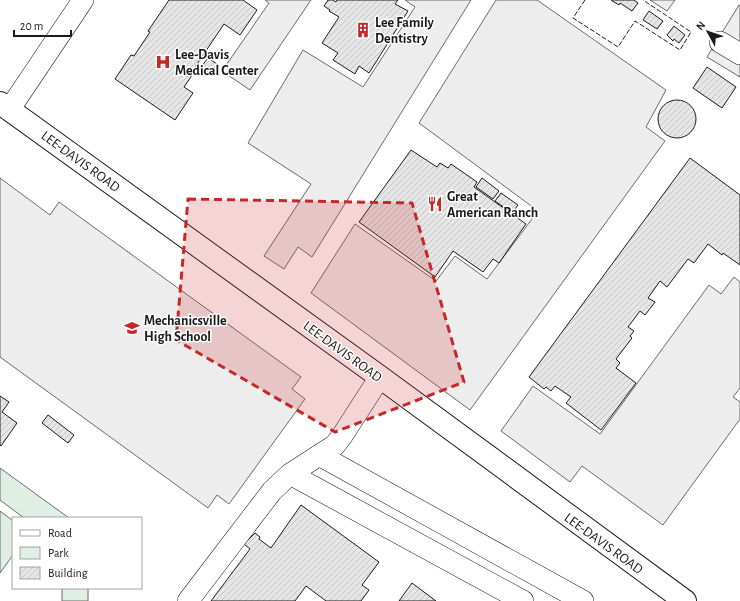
<svg xmlns="http://www.w3.org/2000/svg" width="740" height="601" font-family="'Alegreya Sans',sans-serif">
	<style>
		.green { fill: #e0efe3; stroke: #6a6a6a }
		.parking { fill: #ededed; stroke: #6a6a6a }
		.building { fill: url(#building-hatch); stroke: #1a1a1a }
		.lines { fill: none; stroke-linecap: round; stroke-linejoin: round }
		.minor-casing { stroke: #1a1a1a; stroke-width: 22 }
		.major-casing { stroke: #1a1a1a; stroke-width: 24 }
		.minor { stroke: #fff; stroke-width: 21 }
		.major { stroke: #fff; stroke-width: 22 }
		.fence { stroke: #1a1a1a; stroke-width: 1; stroke-dasharray: 5 2; stroke-linecap: butt }
		.marked { fill: #c62828; fill-opacity: 0.2; stroke: #c62828; stroke-width: 3; stroke-dasharray: 8 5; stroke-linejoin: round }
		.labels { text-anchor: middle; stroke-width: 3; stroke-linejoin: round; paint-order: stroke }
		.poi-label { font-size: 14px; font-weight: bold; fill: #1a1a1a; stroke: #fff; text-anchor: start }
		.street-label { font-size: 14px; fill: #1a1a1a; stroke: #fff }
	</style>
	<defs>
		<pattern id="building-hatch" width="6" height="6" patternUnits="userSpaceOnUse"><rect width="6" height="6" fill="#e6e6e6"/><path d="M-1 1l2-2M0 6l6-6M5 7l2-2" fill="none" stroke="#c5c5c5"/></pattern>
	</defs>
	<rect width="100%" height="100%" fill="#fff"/>
	<path class="green" d="M0 468 69 518H24L0 500Z
		M0 511 13 521V555L0 573Z
		M62 588H88V601H62Z"/>
	<path class="parking" d="M265 0H311L250 90 222 71 269 3Z
		M405 0H471L312 257 298 247 284 269 264 256 311 184 248 143 303 50 363 87 415 7Z
		M496 0H537L666 90 646 127 665 141 470 410 311 293 355 224 436 281 455 256 487 279 538 211 419 123Z
		M650 0H675L667 11Z
		M739 5 740 6V77L707 57Z
		M0 178 50 215 59 202 301 377 292 389 305 399 229 504 217 495 208 508 0 357Z
		M734 277 740 282V388L733 397 740 402V419L663 525 582 466 570 482 501 431 533 386 600 434 709 285 721 294Z"/>
	<path class="building" d="M169 0H243L257 10 240 35 224 24 195 67 197 68 184 87 193 93 175 120 115 79 131 55 134 56 150 32 148 31Z
		M328 0H333L336 2 337 0H398L395 4 408 11 369 73 359 66 355 74 333 60 338 53 322 43 339 17 329 11 330 10 324 6Z
		M611 0H634L638 3 632 11 620 3 619 5Z
		M649 11 663 21 657 29 643 20Z
		M674 26 685 35 679 43 674 39 673 41 667 35Z
		M208 58 217 64 210 74 201 67Z
		M707 67 736 87 722 108 693 88Z
		M658 119a19 19 0 1 1 38 0a19 19 0 1 1-38 0Z
		M411 150 437 167 440 163 448 168 451 164 477 182 474 187 526 224 499 263 493 259 483 272 453 251 435 277 359 222Z
		M690 158 740 195V265L723 253 722 255 708 244 694 263 688 259 667 287 660 281 648 298 655 302 645 315 640 311 628 327 634 331 630 336 632 338 616 359 620 363 616 368 636 383 601 430 566 403 571 397 555 386 551 391 546 387 544 389 529 377Z
		M482 178 499 191 493 199 476 187Z
		M501 193 518 205 512 213 495 201Z
		M0 396 9 402 2 412 17 423 1 446 0 445Z
		M48 415 74 435 68 443 42 423Z
		M301 505 379 562 362 585 369 590 361 601H326L306 586 295 601H211L250 549 244 544 255 533 260 537 259 539 271 548Z
		M412 583 436 601H399Z"/>
	<g class="lines">
		<g class="minor-casing">
			<path id="minor" d="M720 42 740 54
				M9 110 83 0
				M319 455 583 601
				M290 474 523 601
				M188 601 272 491 290 474 335 445 342 436 380 377"/>
		</g>
		<g class="major-casing">
			<path id="major" d="M0 103 380 377 685 601"/>
		</g>
		<use href="#minor" class="minor"/>
		<use href="#major" class="major"/>
		<path class="fence" d="M585 0 573 18 618 47 635 21 680 50 691 32 643 0"/>
	</g>
	<path class="marked" d="M188 199 412 203 464 382 335 432 176 340Z"/>
	<defs>
		<g id="building-bare" transform="scale(1.2)"><path d="M-4-6H4V6H1V3H-1V6H-4ZM-2.5-4.3h1.7v1.8h-1.7ZM.8-4.3h1.7v1.8H.8ZM-2.5-1h1.7V.8h-1.7ZM.8-1h1.7V.8H.8Z" fill="#c62828" stroke="#fff" stroke-width="2.5" paint-order="stroke"/></g>
		<g id="hospital-bare" transform="scale(1.2)"><path d="M-5-5h3v3.5h4V-5h3V5h-3V1.5h-4V5h-3Z" fill="#c62828" stroke="#fff" stroke-width="2.5" paint-order="stroke"/></g>
		<g id="restaurant-bare" transform="scale(1.2)"><path d="M-5-6h1v4h1v-4h1v4h1v-4h1v5L-1.5 .5V6h-2V.5L-5-1ZM5-6V6H3V1.5H1.5Q1.5-4 5-6Z" fill="#c62828" stroke="#fff" stroke-width="2.5" paint-order="stroke"/></g>
		<g id="school-bare" transform="scale(1.2)"><path d="M0-5L7-2L0 1L-7-2ZM-4 1L0 2.5L4 1V4Q0 6-4 4Z" fill="#c62828" stroke="#fff" stroke-width="2.5" paint-order="stroke"/></g>
	</defs>
	<g fill-rule="evenodd">
		<use href="#building-bare" x="363" y="30"/>
		<use href="#hospital-bare" x="163" y="62"/>
		<use href="#restaurant-bare" x="435" y="204"/>
		<use href="#school-bare" x="132" y="328"/>
	</g>
	<g class="labels">
		<g class="poi-label">
			<text x="375" y="27">Lee Family<tspan x="375" dy="16">Dentistry</tspan></text>
			<text x="175" y="59">Lee-Davis<tspan x="175" dy="16">Medical Center</tspan></text>
			<text x="447" y="201">Great<tspan x="447" dy="16">American Ranch</tspan></text>
			<text x="144" y="325">Mechanicsville<tspan x="144" dy="16">High School</tspan></text>
		</g>
		<g class="street-label">
			<text transform="translate(81 161) rotate(36)" y="5">LEE-DAVIS ROAD</text>
			<text transform="translate(343 351) rotate(36)" y="5">LEE-DAVIS ROAD</text>
			<text transform="translate(604 543) rotate(36)" y="5">LEE-DAVIS ROAD</text>
		</g>
	</g>
	<rect x="12" y="517" width="130" height="72" fill="#ffffff" stroke="#a3a3a3"/>
	<rect x="20" y="530" width="20" height="6" fill="#ffffff" stroke="#a3a3a3"/>
	<text x="48" y="537" font-size="12" fill="#1a1a1a">Road</text>
	<rect x="20" y="547" width="20" height="12" fill="#e0efe3" stroke="#a3a3a3"/>
	<text x="48" y="557" font-size="12" fill="#1a1a1a">Park</text>
	<rect x="20" y="567" width="20" height="12" fill="url(#building-hatch)" stroke="#a3a3a3"/>
	<text x="48" y="577" font-size="12" fill="#1a1a1a">Building</text>
	<g transform="translate(708 32) rotate(310)" stroke="#ffffff" stroke-width="3" paint-order="stroke">
	<path d="M0-3L7 15L0 10L-7 15Z" fill="#1a1a1a"/>
	<text y="-6" font-size="11" font-weight="bold" text-anchor="middle" fill="#1a1a1a">N</text>
	</g>
	<path d="M14 30v6h57v-6" fill="none" stroke="#1a1a1a" stroke-width="2"/>
	<text x="20" y="30" font-size="12" fill="#1a1a1a" stroke="#ffffff" stroke-width="3" paint-order="stroke">20 m</text>
</svg>
